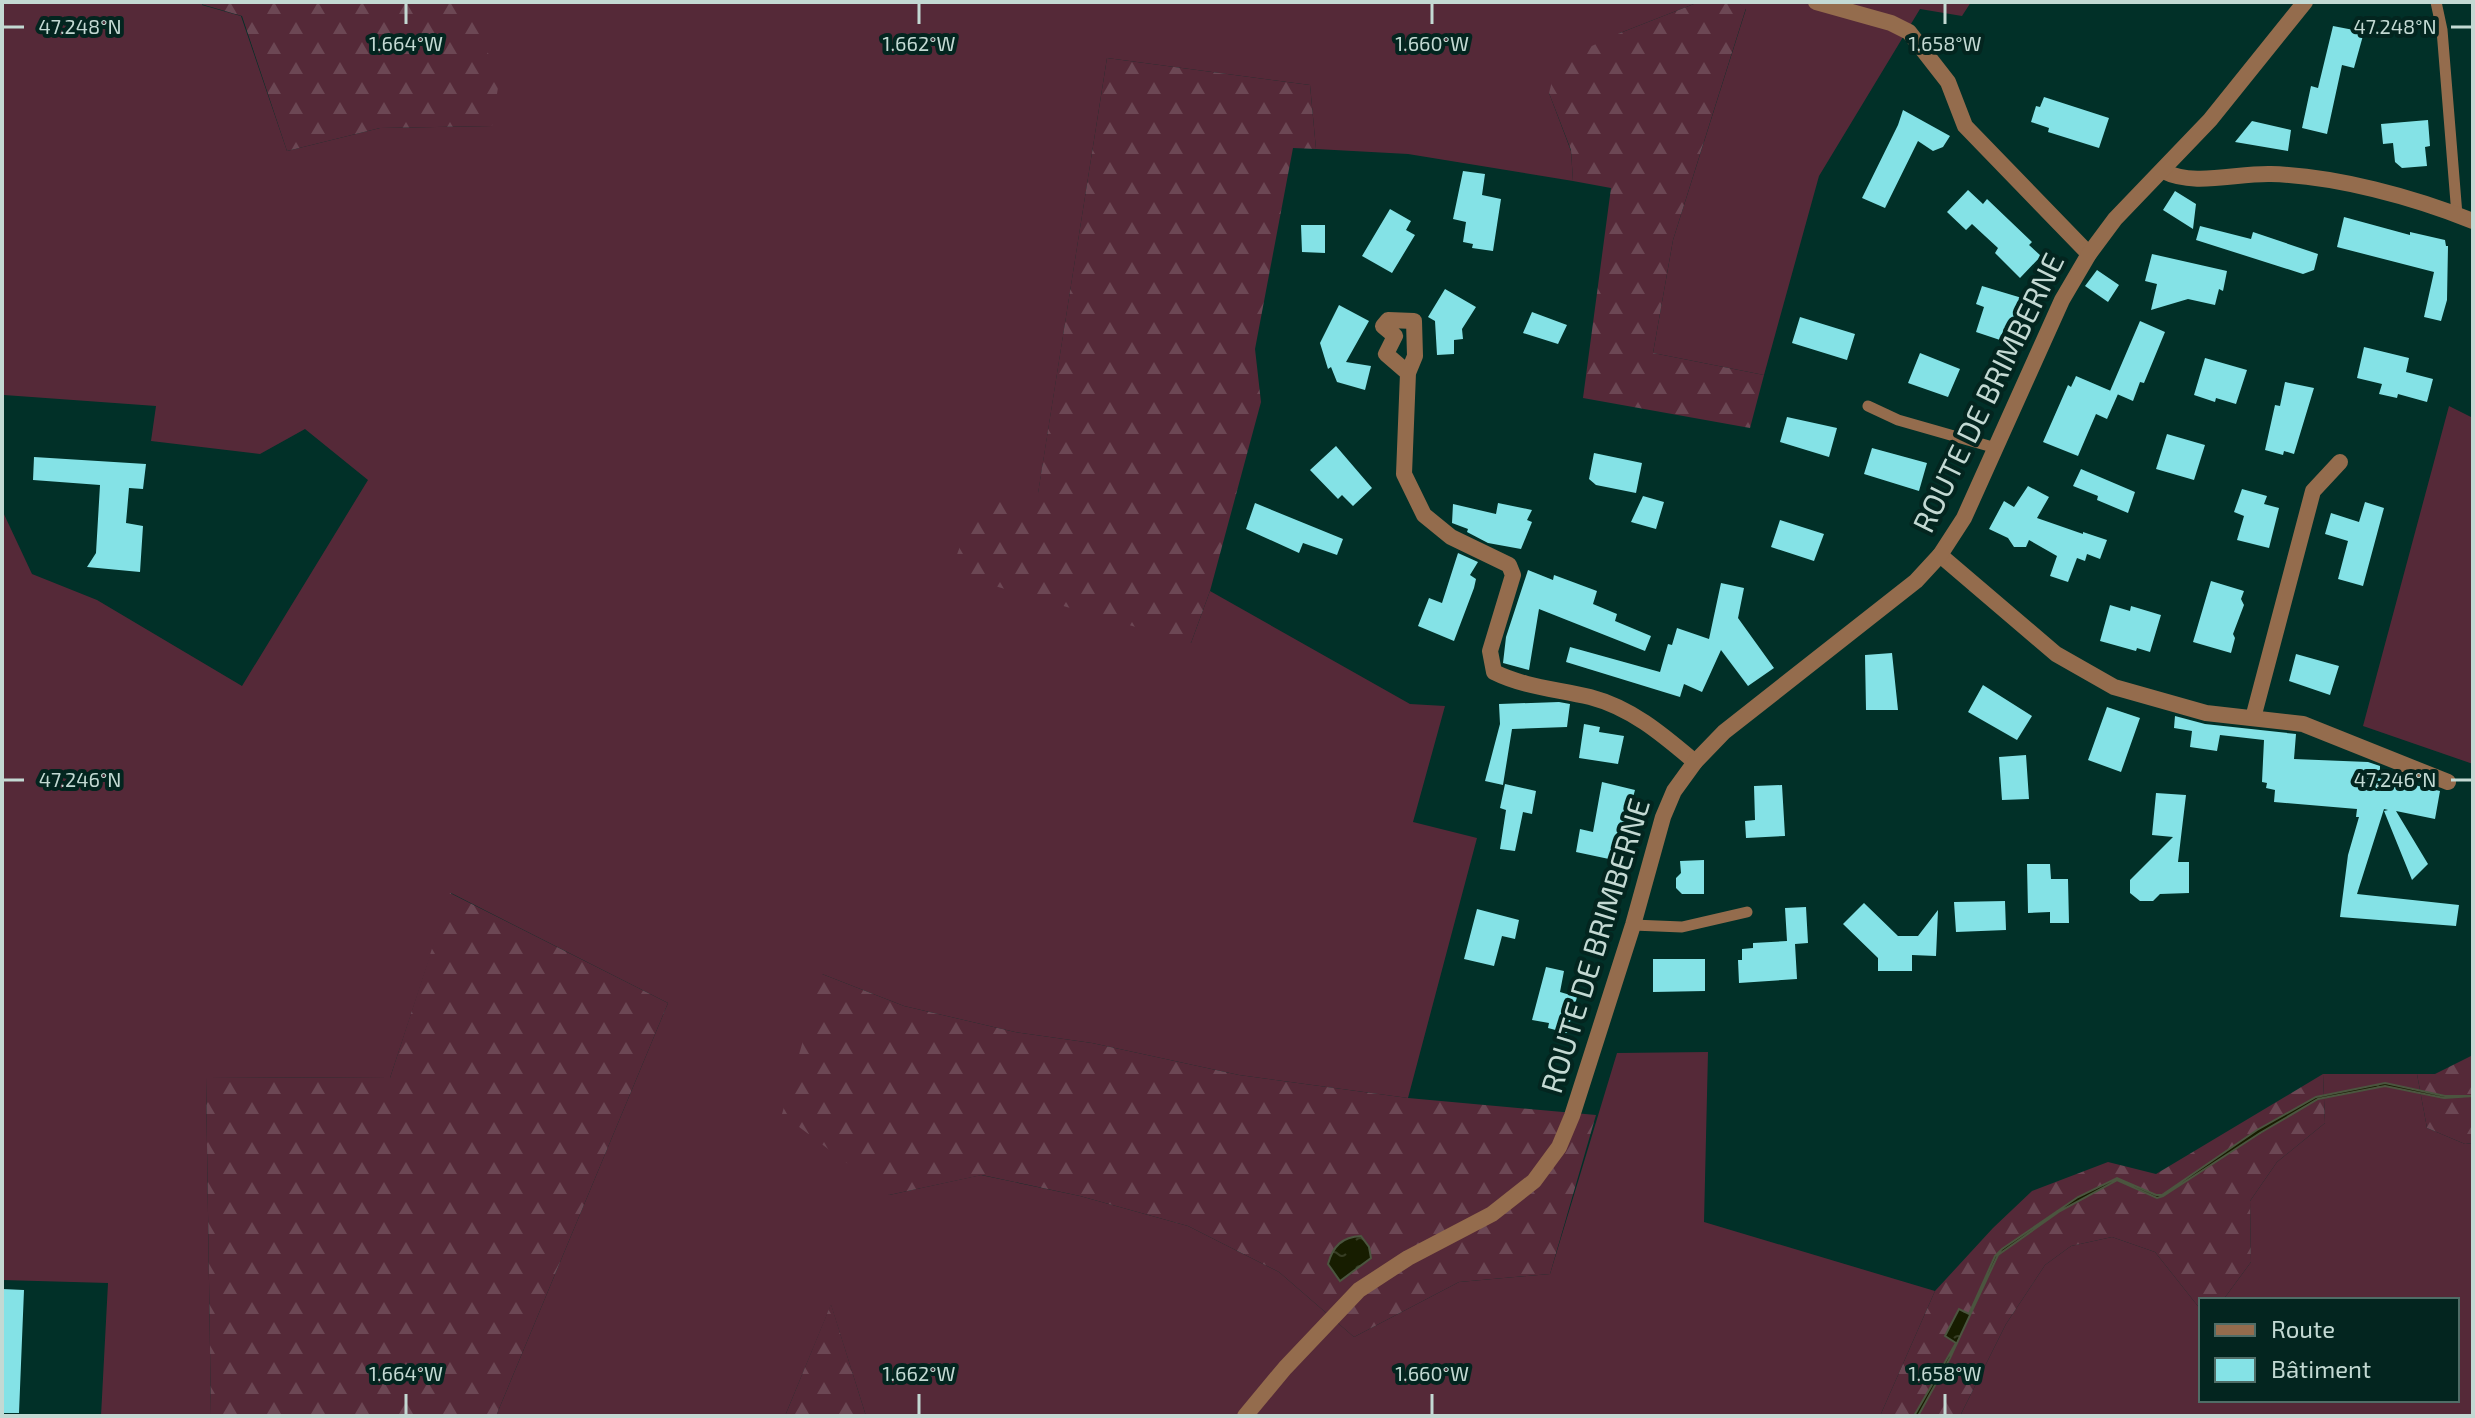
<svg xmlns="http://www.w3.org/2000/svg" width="2475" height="1418" font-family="'Exo 2',sans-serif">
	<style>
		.grass { fill: #552938 }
		.forest { fill: url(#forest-firs) }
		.water { fill: url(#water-ripples); stroke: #4b553f; stroke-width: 2 }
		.building { fill: #84e2e6 }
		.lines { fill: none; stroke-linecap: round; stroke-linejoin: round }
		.service { stroke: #946c4d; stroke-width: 11 }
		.minor { stroke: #946c4d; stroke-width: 16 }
		.tertiary { stroke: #946c4d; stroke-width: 16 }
		.ticks { fill: none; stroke: #c3d9d3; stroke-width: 3 }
		.labels { text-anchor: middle; stroke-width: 8; stroke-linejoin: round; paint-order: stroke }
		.street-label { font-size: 30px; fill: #c3d9d3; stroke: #03251f }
		.ticks-label { font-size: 20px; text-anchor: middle; fill: #c3d9d3; stroke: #03251f; stroke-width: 8; stroke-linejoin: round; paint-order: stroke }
	</style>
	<defs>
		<pattern id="forest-firs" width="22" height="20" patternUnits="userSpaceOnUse" patternTransform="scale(2)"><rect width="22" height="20" fill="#552938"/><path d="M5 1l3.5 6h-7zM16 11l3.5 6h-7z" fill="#6c4754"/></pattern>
		<pattern id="water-ripples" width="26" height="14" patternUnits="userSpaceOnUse" patternTransform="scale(2)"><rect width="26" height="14" fill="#171d00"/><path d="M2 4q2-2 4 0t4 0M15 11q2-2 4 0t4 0" fill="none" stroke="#373d24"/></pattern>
	</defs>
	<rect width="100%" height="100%" fill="#013028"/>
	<path class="grass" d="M2 2H202V5L241 16 287 151 380 128 492 126 468 2H1699L1620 33 1549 93 1571 151 1573 181 1408 154 1316 149 1310 85 1107 58 1038 494 1191 643 1210 591 1410 704 1445 706 1413 822 1477 838 1408 1098 1239 1075 1092 1043 1015 1032 904 1006 822 974 889 1195 981 1175 1080 1196 1188 1226 1279 1272 1354 1337 1459 1282 1550 1274 1617 1053 1708 1052 1704 1222 1935 1291 1880 1416H866L831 1305 785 1416H496L668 1003 451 893 390 1078 206 1077 211 1416H101L108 1283 2 1280V510L32 574 97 600 242 686 368 480 305 429 260 454 151 441 156 406 4 395 2 391Z
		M1737 2H1971L1962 16 1920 9 1819 176 1764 375 1653 353 1673 240 1746 9Z
		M2449 406 2473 418V764L2363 726Z
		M2323 1074H2417L2427 1128 2465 1144 2473 1143V1416H1960L2006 1324 2045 1265 2071 1246 2112 1237 2155 1252 2201 1310V1400H2457V1300H2223L2251 1262 2250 1201 2277 1162 2325 1123Z"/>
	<path class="forest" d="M202 2H468L499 81 492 126 380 128 287 151 242 16 201 4Z
		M1699 2H1737L1746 8 1673 240 1653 353 1764 375 1750 428 1583 398 1611 188 1573 181 1571 150 1549 93 1557 62 1620 33Z
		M1107 58 1310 85 1316 149 1293 148 1255 349 1261 402 1210 591 1191 643 950 573 978 499 1038 493Z
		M450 893 668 1003 496 1416H211L206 1077 390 1078Z
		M822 974 904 1006 1015 1032 1092 1043 1239 1075 1408 1098 1596 1115 1550 1274 1459 1282 1354 1337 1279 1272 1188 1226 1080 1196 982 1175 889 1195 782 1114Z
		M2473 1055V1143L2465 1144 2427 1128 2417 1074H2435Z
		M2323 1074 2325 1123 2277 1162 2250 1201 2251 1262 2223 1300H2201V1310L2155 1252 2112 1237 2071 1246 2045 1265 2006 1324 1960 1416H1880L1935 1291 1993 1228 2032 1191 2108 1162 2156 1174Z
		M831 1304 866 1416H785Z"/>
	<path class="water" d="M2385 1083 2445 1096H2473L2444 1098 2385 1086 2318 1099 2260 1133 2163 1196 2157 1198 2117 1180 2060 1211 1998 1255 1950 1358 1918 1416H1914L1956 1343 1945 1336 1959 1309 1969 1314 1995 1256 2002 1249 2078 1197 2117 1178 2156 1195H2162L2257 1130 2316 1097Z
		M1361 1236 1369 1247 1371 1258 1340 1281 1328 1264C1333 1246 1342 1237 1361 1236Z"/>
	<path class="building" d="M2333 26 2364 32 2354 68 2342 65 2327 134 2302 128 2311 86 2318 88Z
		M2044 97 2109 118 2099 148 2048 132 2049 128 2031 122 2036 106 2040 107Z
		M1903 110 1950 136 1943 147 1933 151 1918 141 1885 208 1862 198 1898 125Z
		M2428 120 2430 146 2425 147 2427 166 2402 168 2395 162 2393 143 2383 144 2381 124Z
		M2252 121 2291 130 2288 151 2235 142Z
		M1463 171 1485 174 1482 195 1501 199 1493 251 1472 248 1473 244 1463 242 1466 222 1453 219Z
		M1968 190 1983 204 1987 199 2032 242 2029 245 2041 256 2020 278 1995 253 1998 248 1972 224 1966 230 1947 212Z
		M2175 191 2196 204 2193 229 2163 210Z
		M1390 209 1411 221 1406 230 1415 235 1392 273 1362 256Z
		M2344 217 2410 235V232L2445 240 2446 246H2448L2447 300 2441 321 2424 317 2434 272 2337 247Z
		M1301 225H1325V253L1302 252Z
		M2200 226 2251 239 2253 232 2318 254 2314 270 2303 274 2196 240Z
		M2152 254 2227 271 2223 291 2219 289 2215 305 2188 299 2151 310 2157 284 2145 281Z
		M2097 270 2119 285 2108 302 2085 286Z
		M1982 286 2022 298 2012 330 2004 328 2000 340 1976 332 1984 307 1976 304Z
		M1445 289 1476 307 1462 329 1463 339 1454 340V354L1437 355 1435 321 1428 317Z
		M1339 305 1369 321 1346 362 1371 366 1365 390 1337 382 1331 367 1328 369 1320 343Z
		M1532 312 1567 325 1558 344 1523 333Z
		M1800 317 1855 334 1847 360 1792 343Z
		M2140 321 2165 332 2144 383 2140 382 2133 401 2110 391Z
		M2364 347 2409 358 2406 372 2433 379 2427 402 2398 394 2397 398 2379 394 2382 384 2357 378Z
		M1920 353 1960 369 1948 397 1908 383Z
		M2205 358 2247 370 2236 404 2216 398 2215 402 2194 395Z
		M2076 376 2118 394 2107 419 2096 414 2078 456 2043 442 2068 385 2071 387Z
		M2285 382 2314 388 2294 454 2284 451 2283 455 2265 450 2275 405 2280 406Z
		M1787 417 1837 428 1829 457 1780 442Z
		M2167 434 2205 445 2194 480 2156 469Z
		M1336 446 1372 488 1353 506 1342 495 1338 499 1310 470Z
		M1872 448 1927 463 1919 491 1864 474Z
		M1594 453 1642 463 1636 493 1596 485 1589 479Z
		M34 457 146 464 143 489 129 488 126 523 143 526 140 572 87 567 96 553 100 485 33 480Z
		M2081 469 2135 492 2128 513 2097 500 2098 496 2073 486Z
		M2028 486 2049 497 2037 518 2083 534V532L2107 540 2100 559 2087 554 2085 561 2077 558 2068 582 2050 576 2057 556 2029 540 2026 547H2014L2008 538 1989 529 2004 501 2014 507Z
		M2242 489 2267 496 2264 504 2279 508 2269 548 2237 540 2244 516 2234 512Z
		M1643 496 1664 502 1656 529 1631 522Z
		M2365 502 2384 508 2363 586 2338 579 2348 541 2325 534 2331 513 2359 522Z
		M1255 503 1343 539 1337 555 1303 543 1299 553 1246 529Z
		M1498 503 1532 510 1527 520 1532 522 1521 549 1488 543 1467 532 1468 529 1452 523 1453 504 1496 514Z
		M1780 520 1824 534 1814 561 1771 547Z
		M1458 553 1478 562 1470 575 1476 579 1474 588 1454 641 1418 626 1429 598 1442 603Z
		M1528 570 1553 580 1554 575 1597 591 1593 604 1617 614 1615 621 1651 636 1645 651 1539 609 1529 670 1503 663 1506 637Z
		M2211 581 2244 591 2241 599 2244 605 2233 634 2235 638 2231 653 2193 642Z
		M1721 583 1744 588 1738 618 1774 668 1748 686 1721 650 1702 692 1684 684 1680 697 1566 662 1570 647 1660 672 1668 644 1672 645 1677 628 1709 639Z
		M2110 605 2130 611 2131 606 2161 615 2150 652 2137 648 2136 651 2100 641Z
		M1892 653 1898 710H1866L1865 655Z
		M2296 654 2339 666 2330 695 2289 681Z
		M1983 685 2032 716 2017 740 1968 712Z
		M1559 702 1570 704 1567 727 1512 729 1503 785 1485 781 1500 724 1499 704Z
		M2107 707 2140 718 2121 772 2088 760Z
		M2175 716 2205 724 2296 734 2294 759 2368 762 2380 766V777L2440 791 2435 819 2396 811 2428 864 2412 880 2384 811 2388 810 2384 809 2357 894 2459 905 2456 926 2340 917 2348 855 2359 817H2356L2357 809 2274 802 2275 790 2266 788 2267 783 2262 782 2264 740 2220 735 2217 751 2190 747 2192 731 2174 728Z
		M1584 724 1600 727 1599 732 1624 736 1618 764 1579 758Z
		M2026 755 2029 799 2002 800 1999 757Z
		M1602 782 1635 790 1617 857 1610 855 1609 859 1576 852 1580 829 1593 832Z
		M1505 784 1536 791 1532 814 1523 812 1515 851 1500 849 1506 810 1500 808Z
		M1782 785 1785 836 1746 838 1745 821 1755 820 1754 786Z
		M2156 793 2186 795 2178 862H2189V893L2160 894 2153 901H2140L2130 893V880L2173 837 2152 835Z
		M1704 860V894H1682L1676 888V878L1681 873 1680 861Z
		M2027 864H2050L2051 879H2068L2069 923H2050V912L2028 913Z
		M2005 901 2006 930 1956 932 1954 902Z
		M1864 903 1898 936H1918L1938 910 1936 956 1912 955V971H1878V958L1843 924Z
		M1806 907 1808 943 1795 944 1797 979 1739 983 1738 960H1742V949L1753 948V943L1787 941 1785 908Z
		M1477 909 1519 920 1515 939 1502 936 1494 966 1464 959Z
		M1653 959H1705V991L1653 992Z
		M1546 967 1564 971 1560 992 1577 997 1567 1033 1548 1028 1549 1023 1532 1020Z
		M2 1289 24 1290 19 1413H2Z"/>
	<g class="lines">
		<path class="service" d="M2436 2 2442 30 2457 215
			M1868 406 1898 420 1996 448
			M1633 925 1682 927 1747 912"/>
		<path class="minor" d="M1816 2 1891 23 1909 32 1948 82 1965 126 2089 254
			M2163 171C2194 187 2236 173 2271 174 2336 176 2413 197 2473 221
			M1408 373 1386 354 1395 336 1383 326 1388 320 1414 321 1415 356 1408 373 1404 474 1424 515 1451 537 1509 565 1513 575 1490 651 1494 672C1524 687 1557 689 1590 697 1632 708 1663 735 1695 762
			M1940 555 2056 654 2114 687 2206 713 2303 724 2448 782
			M2253 718 2313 491 2340 462"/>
		<path class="tertiary" d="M1245 1416 1285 1368 1359 1290 1408 1258 1492 1214 1534 1181 1559 1147 1572 1116 1633 925 1663 817 1674 791 1695 762 1724 732 1916 581 1940 555 1964 518 2062 300 2089 254 2115 219 2210 120 2305 2"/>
	</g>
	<path class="ticks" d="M406 4V24M919 4V24M1432 4V24M1945 4V24M4 27H24M2451 27H2471M4 780H24M2451 780H2471M406 1394V1414M919 1394V1414M1432 1394V1414M1945 1394V1414"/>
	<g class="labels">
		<g class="street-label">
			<text transform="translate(1989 393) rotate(-64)" y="10">ROUTE DE BRIMBERNE</text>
			<text transform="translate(1596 946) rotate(-73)" y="10">ROUTE DE BRIMBERNE</text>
		</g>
	</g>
	<g class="ticks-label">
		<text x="80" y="34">47.248°N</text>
		<text x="2395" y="34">47.248°N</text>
		<text x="406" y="51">1.664°W</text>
		<text x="919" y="51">1.662°W</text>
		<text x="1432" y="51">1.660°W</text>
		<text x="1945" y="51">1.658°W</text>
		<text x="80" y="787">47.246°N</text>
		<text x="2395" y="787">47.246°N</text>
		<text x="406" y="1381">1.664°W</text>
		<text x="919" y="1381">1.662°W</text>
		<text x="1432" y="1381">1.660°W</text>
		<text x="1945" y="1381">1.658°W</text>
	</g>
	<rect width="2475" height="1418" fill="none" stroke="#c3d9d3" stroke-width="8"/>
	<rect x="2199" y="1298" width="260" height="104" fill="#03251f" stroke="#506d67" stroke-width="2"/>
	<rect x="2215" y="1324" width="40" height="12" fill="#946c4d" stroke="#506d67" stroke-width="2"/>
	<text x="2271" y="1338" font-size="24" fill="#c3d9d3">Route</text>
	<rect x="2215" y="1358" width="40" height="24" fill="#84e2e6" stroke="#506d67" stroke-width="2"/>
	<text x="2271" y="1378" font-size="24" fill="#c3d9d3">Bâtiment</text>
</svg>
